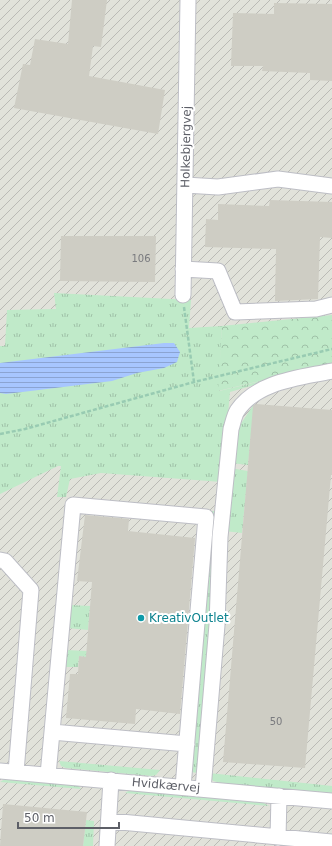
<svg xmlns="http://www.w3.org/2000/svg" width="332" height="846" font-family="'DejaVu Sans',sans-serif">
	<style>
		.industrial { fill: url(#industrial-furrows) }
		.grass { fill: url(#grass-tufts) }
		.forest { fill: url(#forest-crowns) }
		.water { fill: url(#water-rules) }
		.building { fill: #cecdc4 }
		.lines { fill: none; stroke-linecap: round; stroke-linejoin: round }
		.minor-casing { stroke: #bdbec5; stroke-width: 17 }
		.path { stroke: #98cbb2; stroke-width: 2.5; stroke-dasharray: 4 2; stroke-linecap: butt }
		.minor { stroke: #fff; stroke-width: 15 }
		.culture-dot { fill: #0f9aa8; stroke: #fff; stroke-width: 1.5 }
		.labels { text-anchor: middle; stroke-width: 4; stroke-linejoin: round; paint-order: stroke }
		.number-label { font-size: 10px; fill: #797a7e }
		.street-label { font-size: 12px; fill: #5d5f67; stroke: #fff }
		.culture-label { font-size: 12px; fill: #0d838f; stroke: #fff; text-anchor: start }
	</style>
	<defs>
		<pattern id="industrial-furrows" width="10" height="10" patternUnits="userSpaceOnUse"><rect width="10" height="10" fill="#e1e2da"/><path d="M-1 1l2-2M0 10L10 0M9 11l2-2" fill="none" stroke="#babab5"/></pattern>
		<pattern id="grass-tufts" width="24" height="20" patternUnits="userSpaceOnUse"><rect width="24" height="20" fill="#c0eac9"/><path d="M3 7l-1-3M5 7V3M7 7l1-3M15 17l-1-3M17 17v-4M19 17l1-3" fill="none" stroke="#9fc1a7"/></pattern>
		<pattern id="forest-crowns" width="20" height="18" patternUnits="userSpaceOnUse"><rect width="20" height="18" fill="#c0eac9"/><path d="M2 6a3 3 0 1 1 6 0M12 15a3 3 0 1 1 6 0" fill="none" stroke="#9fc1a7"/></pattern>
		<pattern id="water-rules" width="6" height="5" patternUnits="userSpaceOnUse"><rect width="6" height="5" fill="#a7c6ff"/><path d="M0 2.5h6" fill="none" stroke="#8ba4d2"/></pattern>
	</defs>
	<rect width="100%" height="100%" fill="#f1f1e6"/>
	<path class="industrial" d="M0 0H332V846H0Z"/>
	<path class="grass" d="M54 293 191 300 189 328 222 326 219 391 332 364V367L268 381 230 392 222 482 101 473 70 479 66 497H57L61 466H58L0 494V346H5L7 310 56 309Z
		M254 404 248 465 231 463 234 434Z
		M230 468 248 471 242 533 224 531Z
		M212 511H220L197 773 192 772Z
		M70 605 90 606 88 630 67 628Z
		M66 650 87 651 86 657 79 656 78 667H65Z
		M59 761 160 770 156 775 151 776 66 768 61 766Z
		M209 773 332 786V793L221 783 213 781Z
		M5 779 78 785 81 789 0 782Z
		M130 790 262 802 269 806 125 793Z
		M86 820 94 821 93 846H83Z"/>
	<path class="forest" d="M332 315V364L218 391 222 326Z"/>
	<path class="water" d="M164 343H174L180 352 177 362 164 368 137 373 112 381 6 394 0 393V363Z"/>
	<path class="building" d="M72 0H107L101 47 93 46 89 76 165 90 158 134 14 108 23 64 30 65 35 39 68 44Z
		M274 3 332 4V81L310 80V73L262 71 263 66H231L233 13 274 14Z
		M270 200 332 202V238L320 237 318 299 275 301 276 249 205 247 206 219 218 220V204L269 206Z
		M61 236H156L155 282 60 281Z
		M256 404 332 410V475H331L305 768 223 762 253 406Z
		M85 515 129 519 128 531 195 538 180 714 136 709 135 724 66 718 70 674H78L79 656 86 657 92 582 77 581Z
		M3 804 87 812 83 846H0Z"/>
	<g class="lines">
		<g class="minor-casing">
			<path id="minor" d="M185 185 218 187 278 179 332 186
				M183 269 218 271 235 312 316 309 332 305
				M183 295 188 0
				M0 560 5 561 31 590 16 772
				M52 732 187 744
				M0 771 332 801
				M48 775 73 505 206 517 183 787
				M203 789 217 625 220 537 231 429C233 423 234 416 237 411 257 381 300 378 332 371
				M110 821 332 842
				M278 838 279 796
				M107 846 111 780"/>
		</g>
		<path class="path" d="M184 307 194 382
			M0 434 25 429 194 382 332 349"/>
		<use href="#minor" class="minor"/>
	</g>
	<circle class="culture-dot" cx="141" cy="618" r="4"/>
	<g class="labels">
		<g class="number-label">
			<text x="141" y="262">106</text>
			<text x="276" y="725">50</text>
		</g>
		<g class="street-label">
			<text transform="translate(186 147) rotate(-89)" y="4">Holkebjergvej</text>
			<text transform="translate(166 785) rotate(5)" y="4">Hvidkærvej</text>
		</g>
		<g class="culture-label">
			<text x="149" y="622">KreativOutlet</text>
		</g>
	</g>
	<path d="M18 822v6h101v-6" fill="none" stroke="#5d5f67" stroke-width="2"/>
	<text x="24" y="822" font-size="12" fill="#5d5f67" stroke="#ffffff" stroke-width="3" paint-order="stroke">50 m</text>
</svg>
